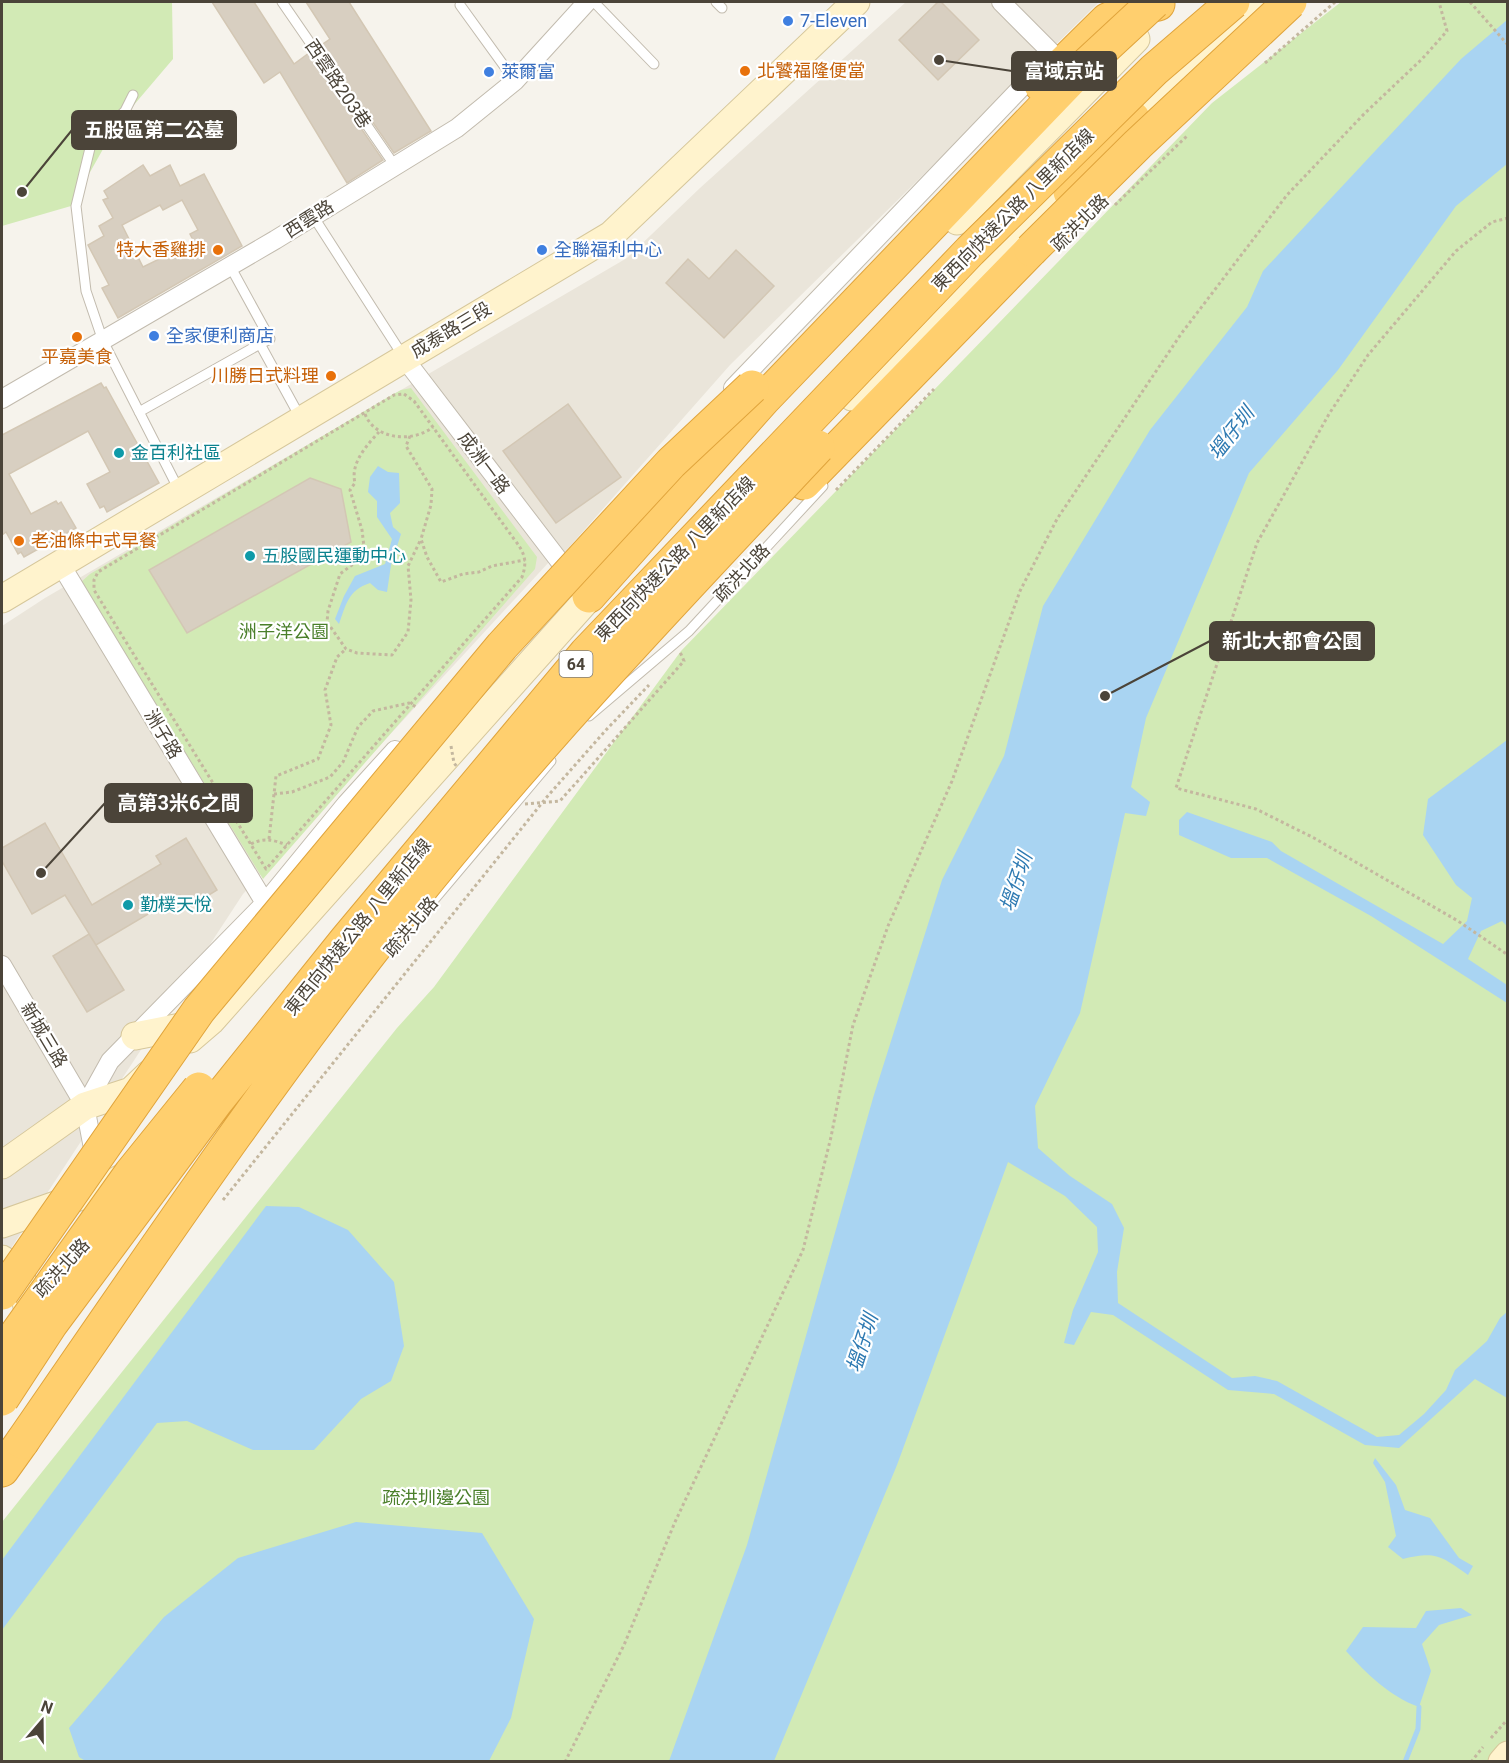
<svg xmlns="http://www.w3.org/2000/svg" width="1509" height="1763" font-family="Roboto,'Noto Sans TC',sans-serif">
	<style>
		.residential { fill: #eae5da }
		.green { fill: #d2eab5 }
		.water { fill: #a9d4f2 }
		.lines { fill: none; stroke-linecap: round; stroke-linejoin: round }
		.stream { stroke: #a9d4f2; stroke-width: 5 }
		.building { fill: #d8cfc1; stroke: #d3c7b4; stroke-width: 1.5; fill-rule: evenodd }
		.lane-casing { stroke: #c2bbae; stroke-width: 11 }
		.street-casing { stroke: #c2bbae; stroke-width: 20 }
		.secondary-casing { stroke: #d6c79b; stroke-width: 29 }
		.highway-casing { stroke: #e0a43c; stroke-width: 35 }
		.path { stroke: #c4b79f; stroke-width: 3; stroke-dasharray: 3 3; stroke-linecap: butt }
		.lane { stroke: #fff; stroke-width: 9 }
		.street { stroke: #fff; stroke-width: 18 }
		.secondary { stroke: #fff3cd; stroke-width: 27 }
		.highway { stroke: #ffcf6e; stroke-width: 33 }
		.highway-bridge-casing { stroke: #e0a43c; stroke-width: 35; stroke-linecap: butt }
		.path-bridge { stroke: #c4b79f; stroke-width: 3; stroke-dasharray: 3 3; stroke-linecap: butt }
		.highway-bridge { stroke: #ffcf6e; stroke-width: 33 }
		.shop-dot { fill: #3f7fe0; stroke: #fff; stroke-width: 2 }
		.food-dot { fill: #e8710a; stroke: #fff; stroke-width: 2 }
		.culture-dot { fill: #0f9aa8; stroke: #fff; stroke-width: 2 }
		.labels { text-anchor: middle; stroke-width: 4.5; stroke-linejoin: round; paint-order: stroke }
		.shield { fill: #fff; stroke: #817c74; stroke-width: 1.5 }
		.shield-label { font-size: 16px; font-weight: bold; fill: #4b4439 }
		.shop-label { font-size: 18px; fill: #366cbe; stroke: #fff; text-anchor: start }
		.food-label { font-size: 18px; fill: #c56008; stroke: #fff; text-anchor: start }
		.street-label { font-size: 18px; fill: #4b4439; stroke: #fff }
		.culture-label { font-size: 18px; fill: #0d838f; stroke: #fff; text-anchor: start }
		.park-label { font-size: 18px; fill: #4a7f2a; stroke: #fff }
		.water-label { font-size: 20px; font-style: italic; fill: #2e7ab2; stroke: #fff }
		.leader { fill: none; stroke: #4b4439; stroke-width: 2 }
		.callout-dot { fill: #4b4439; stroke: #fff; stroke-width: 2 }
		.callout { fill: #4b4439; stroke: #4b4439; stroke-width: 2 }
		.callout-label { font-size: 20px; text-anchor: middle; font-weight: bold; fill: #fff }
	</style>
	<rect width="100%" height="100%" fill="#f6f3ec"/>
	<path class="residential" d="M906 2H1099L730 365 564 553 561 549 243 894 2 1262V626L45 598 627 258 700 188Z"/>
	<path class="green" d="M2 2H172L173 59 116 126 71 206 2 226Z
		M1341 2H1507V1761H2V1522L397 1028 434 987 681 651 1212 103Z
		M411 388 537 557 535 569 263 879 81 582 90 574 390 396 401 390Z"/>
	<path class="water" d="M1507 20V164L1456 206 1338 370 1249 473 1146 718 1131 787 1150 802 1146 816 1125 813 1080 1013 1035 1106 1038 1148 1070 1176 1112 1204 1124 1228 1117 1272 1118 1303 1232 1378 1255 1376 1277 1381 1377 1437 1399 1435 1424 1414 1446 1390 1455 1370 1487 1341 1500 1318 1507 1312V1398L1475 1379 1399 1448 1365 1445 1274 1394 1228 1390 1113 1315 1091 1312 1074 1345 1064 1343 1073 1310 1098 1252 1097 1227 1065 1196 1008 1162 897 1465 774 1761H669L747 1545 873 1098 942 880 1004 756 1043 606 1150 430 1247 307 1263 271 1461 59Z
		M378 466 388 472 399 473 400 503 390 513 393 527 401 534 391 565 387 592 378 590 370 583C348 590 346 605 339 624L335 619 344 596 355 576 385 564 392 539 377 517V501L368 492 370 477Z
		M1507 740V926L1502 921 1481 931 1468 959 1507 985V1003L1371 916 1267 858H1231L1179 835V820L1187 812 1272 842 1281 851 1443 944 1467 921 1472 898 1456 885 1423 835 1428 799Z
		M266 1206 299 1207 348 1230 394 1282 404 1346 391 1381 361 1399 314 1450H253L187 1421 157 1423 2 1630V1560Z
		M1375 1458 1396 1485 1405 1510 1430 1518 1459 1558 1473 1566 1468 1575C1441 1556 1436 1551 1403 1559L1388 1547 1396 1536 1385 1482 1373 1463Z
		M356 1522 482 1533 534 1619 511 1718 489 1761 87 1762 79 1757 69 1728 164 1617 238 1558Z
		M1461 1608 1472 1615 1439 1625 1422 1644 1431 1671 1419 1707C1389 1696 1367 1674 1346 1651L1363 1627 1416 1628 1426 1611Z"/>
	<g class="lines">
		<path class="stream" d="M1405 1762 1418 1729 1419 1707"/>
	</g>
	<path class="building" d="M212 2H254L294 64 309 53 383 160 347 183 280 72 264 83Z
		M306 2H349L431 131 394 153 320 46 330 39Z
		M938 2H941L979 40 938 80 899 40Z
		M143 165 150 176 170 165 180 186 204 174 242 246 118 318 102 288 109 285 88 245 104 236 99 226 113 218 103 200 108 198 104 191ZM182 200 198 230 190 234 194 242 143 267 122 225 160 205 163 210Z
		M736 250 774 286 724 338 666 283 688 259 709 279Z
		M101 383 104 388 106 387 159 483 107 512 104 506 100 508 87 484 110 472 88 431 9 474 31 514 56 501 58 504 61 502 76 528 24 557 21 552 18 554 6 532 2 535V435Z
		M568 404 621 477 556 523 503 451Z
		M310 478 341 489 351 542 187 633 149 570Z
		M45 823 92 905 161 864 156 856 186 838 217 890 188 908 180 895 96 945 65 895 32 914 2 861V848Z
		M89 934 124 990 87 1012 53 956Z"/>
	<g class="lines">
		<g class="lane-casing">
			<path id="lane" d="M282 2 395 166
				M594 2 654 64
				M716 2 722 8
				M460 5 515 81
				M133 95 125 111 91 144 76 206 86 291 103 341 179 490
				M313 216 403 356
				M230 266 270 339 260 344 300 417
				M139 412 260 344
				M589 716 689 631 823 486
				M411 927 551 761
				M222 1118 246 1098"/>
		</g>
		<g class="street-casing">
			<path id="street" d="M1001 2 1053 54
				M404 358 564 567
				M733 388 1042 66
				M2 399 275 240 457 128 515 81 587 2
				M61 565 265 903
				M2 965 85 1106
				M95 1159 85 1106 110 1061 265 903 346 804 395 750"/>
		</g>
		<g class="secondary-casing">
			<path id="secondary" d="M1119 133 1253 2
				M957 221 1136 39
				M852 397 1081 170
				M2 599 611 235 856 2
				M135 1036 201 1023
				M190 1039 211 1021 602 583
				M2 1165 85 1106 131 1091 149 1074
				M2 1224 101 1189 131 1173
				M2 1259 21 1274 27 1307
				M1502 1762 1508 1755"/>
		</g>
		<g class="highway-casing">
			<path id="highway" d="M1041 85 1107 20 1131 9 1158 4
				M1070 192 1133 118
				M804 483 1031 250
				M589 596 764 399 1074 76
				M2 1470 22 1442"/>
		</g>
		<path class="path" d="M1470 2 1508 45
			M1265 63 1335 2
			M1115 205 1188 135
			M1508 218 1492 222 1456 251 1368 355 1329 414 1257 543 1176 788 1256 809 1314 838 1458 921 1508 955
			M404 394 414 401 514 539C524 552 528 560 522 577L266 869 94 590V580L98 572 394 395Z
			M365 414C375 440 413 443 433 427
			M379 432C367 445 350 463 355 483L350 490 362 530 365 555 340 574 328 611 327 622 346 649 357 653 392 655 408 632 411 600 408 566 421 539
			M410 436 406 446 432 489 431 505 421 539 427 557 441 582 463 574 479 572 492 566 525 560
			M836 490 934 389
			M269 839 276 776 318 759 331 725 325 690 337 657 346 649
			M251 844C265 837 273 840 287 845
			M223 1200 546 798 606 730 649 685
			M1491 1738 1508 1719
			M565 1762 624 1645 675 1522 803 1250 831 1137 853 1025 888 926 952 781 1020 591 1057 519 1181 334 1287 195 1364 114 1422 59 1447 31 1439 2
			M1471 1762 1483 1747"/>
		<use href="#lane" class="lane"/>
		<use href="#street" class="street"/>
		<use href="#secondary" class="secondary"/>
		<use href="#highway" class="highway"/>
		<g class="highway-bridge-casing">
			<path id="highway-bridge" d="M1074 76 1154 2
				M1031 250 1138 144 1290 2
				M2 1293 199 1010 502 646 671 463 752 387
				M2 1354 131 1173 199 1089
				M2 1399 51 1324 216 1102 346 940 586 653 970 251 1154 70 1233 2
				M22 1442C147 1261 270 1078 407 906 536 745 677 597 818 447"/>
		</g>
		<path class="path-bridge" d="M451 746 454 763 458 768
			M274 794 292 792 330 777 343 762 358 727 373 711 409 703 418 708
			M525 804 560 801 684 661 680 652"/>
		<use href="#highway-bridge" class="highway-bridge"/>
	</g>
	<g class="shop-dot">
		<circle cx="788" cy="21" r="6"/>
		<circle cx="489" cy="72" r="6"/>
		<circle cx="542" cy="250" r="6"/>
		<circle cx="154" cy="336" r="6"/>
	</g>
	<g class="food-dot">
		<circle cx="745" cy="71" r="6"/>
		<circle cx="218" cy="250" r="6"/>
		<circle cx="77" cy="337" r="6"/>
		<circle cx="331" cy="376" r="6"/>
		<circle cx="19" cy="541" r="6"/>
	</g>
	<g class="culture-dot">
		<circle cx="119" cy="453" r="6"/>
		<circle cx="250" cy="556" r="6"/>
		<circle cx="128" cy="905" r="6"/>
	</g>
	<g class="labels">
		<rect class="shield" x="559.5" y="651" width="33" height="26" rx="4.5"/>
		<g class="shield-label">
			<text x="576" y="670">64</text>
		</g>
		<g class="shop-label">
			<text x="800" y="27">7-Eleven</text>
			<text x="501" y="78">萊爾富</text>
			<text x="554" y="256">全聯福利中心</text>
			<text x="166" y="342">全家便利商店</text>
		</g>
		<g class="food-label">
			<text x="757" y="77">北饕福隆便當</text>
			<text x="206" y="256" text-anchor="end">特大香雞排</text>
			<text x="77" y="363" text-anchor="middle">平嘉美食</text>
			<text x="319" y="382" text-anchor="end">川勝日式料理</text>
			<text x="31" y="547">老油條中式早餐</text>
		</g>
		<g class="street-label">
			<text transform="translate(338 84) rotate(56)" y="6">西雲路203巷</text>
			<text transform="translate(1013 210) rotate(-45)" y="6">東西向快速公路 八里新店線</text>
			<text transform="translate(309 219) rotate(-32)" y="6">西雲路</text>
			<text transform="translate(1080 223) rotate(-45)" y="6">疏洪北路</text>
			<text transform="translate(451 330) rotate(-31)" y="6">成泰路三段</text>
			<text transform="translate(484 463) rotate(53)" y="6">成洲一路</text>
			<text transform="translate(675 559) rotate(-46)" y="6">東西向快速公路 八里新店線</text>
			<text transform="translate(742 573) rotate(-47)" y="6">疏洪北路</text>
			<text transform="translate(163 734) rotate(59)" y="6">洲子路</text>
			<text transform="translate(358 927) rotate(-51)" y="6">東西向快速公路 八里新店線</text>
			<text transform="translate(411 927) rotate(-50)" y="6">疏洪北路</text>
			<text transform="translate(44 1035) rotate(59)" y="6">新城三路</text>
			<text transform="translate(62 1268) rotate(-48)" y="6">疏洪北路</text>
		</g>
		<g class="culture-label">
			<text x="131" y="459">金百利社區</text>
			<text x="262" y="562">五股國民運動中心</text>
			<text x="140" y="911">勤樸天悅</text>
		</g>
		<g class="park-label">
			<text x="284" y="638">洲子洋公園</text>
			<text x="436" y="1504">疏洪圳邊公園</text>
		</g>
		<g class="water-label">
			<text transform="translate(1231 433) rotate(-52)" y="7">塭仔圳</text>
			<text transform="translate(1016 882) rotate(-71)" y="7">塭仔圳</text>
			<text transform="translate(862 1343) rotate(-72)" y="7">塭仔圳</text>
		</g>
	</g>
	<path class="leader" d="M939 60L1012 71M22 192L72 130M1105 696L1210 641M41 873L105 803"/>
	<g class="callout-dot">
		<circle cx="939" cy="60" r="6"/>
		<circle cx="22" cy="192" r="6"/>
		<circle cx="1105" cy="696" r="6"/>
		<circle cx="41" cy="873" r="6"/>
	</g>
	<g class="callout">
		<rect x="1012" y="52" width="104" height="38" rx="6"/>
		<rect x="72" y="111" width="164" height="38" rx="6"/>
		<rect x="1210" y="622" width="164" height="38" rx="6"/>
		<rect x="105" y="784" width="147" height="38" rx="6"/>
	</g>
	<g class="callout-label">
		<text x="1064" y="78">富域京站</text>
		<text x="154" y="137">五股區第二公墓</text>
		<text x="1292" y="648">新北大都會公園</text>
		<text x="179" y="810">高第3米6之間</text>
	</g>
	<rect width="1509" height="1763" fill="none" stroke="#4b4439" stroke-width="6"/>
	<g transform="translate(42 1721) rotate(20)" stroke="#ffffff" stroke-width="4.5" paint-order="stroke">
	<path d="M0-4.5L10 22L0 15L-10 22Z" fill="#4b4439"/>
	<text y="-9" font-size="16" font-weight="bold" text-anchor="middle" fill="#4b4439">N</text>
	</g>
</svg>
